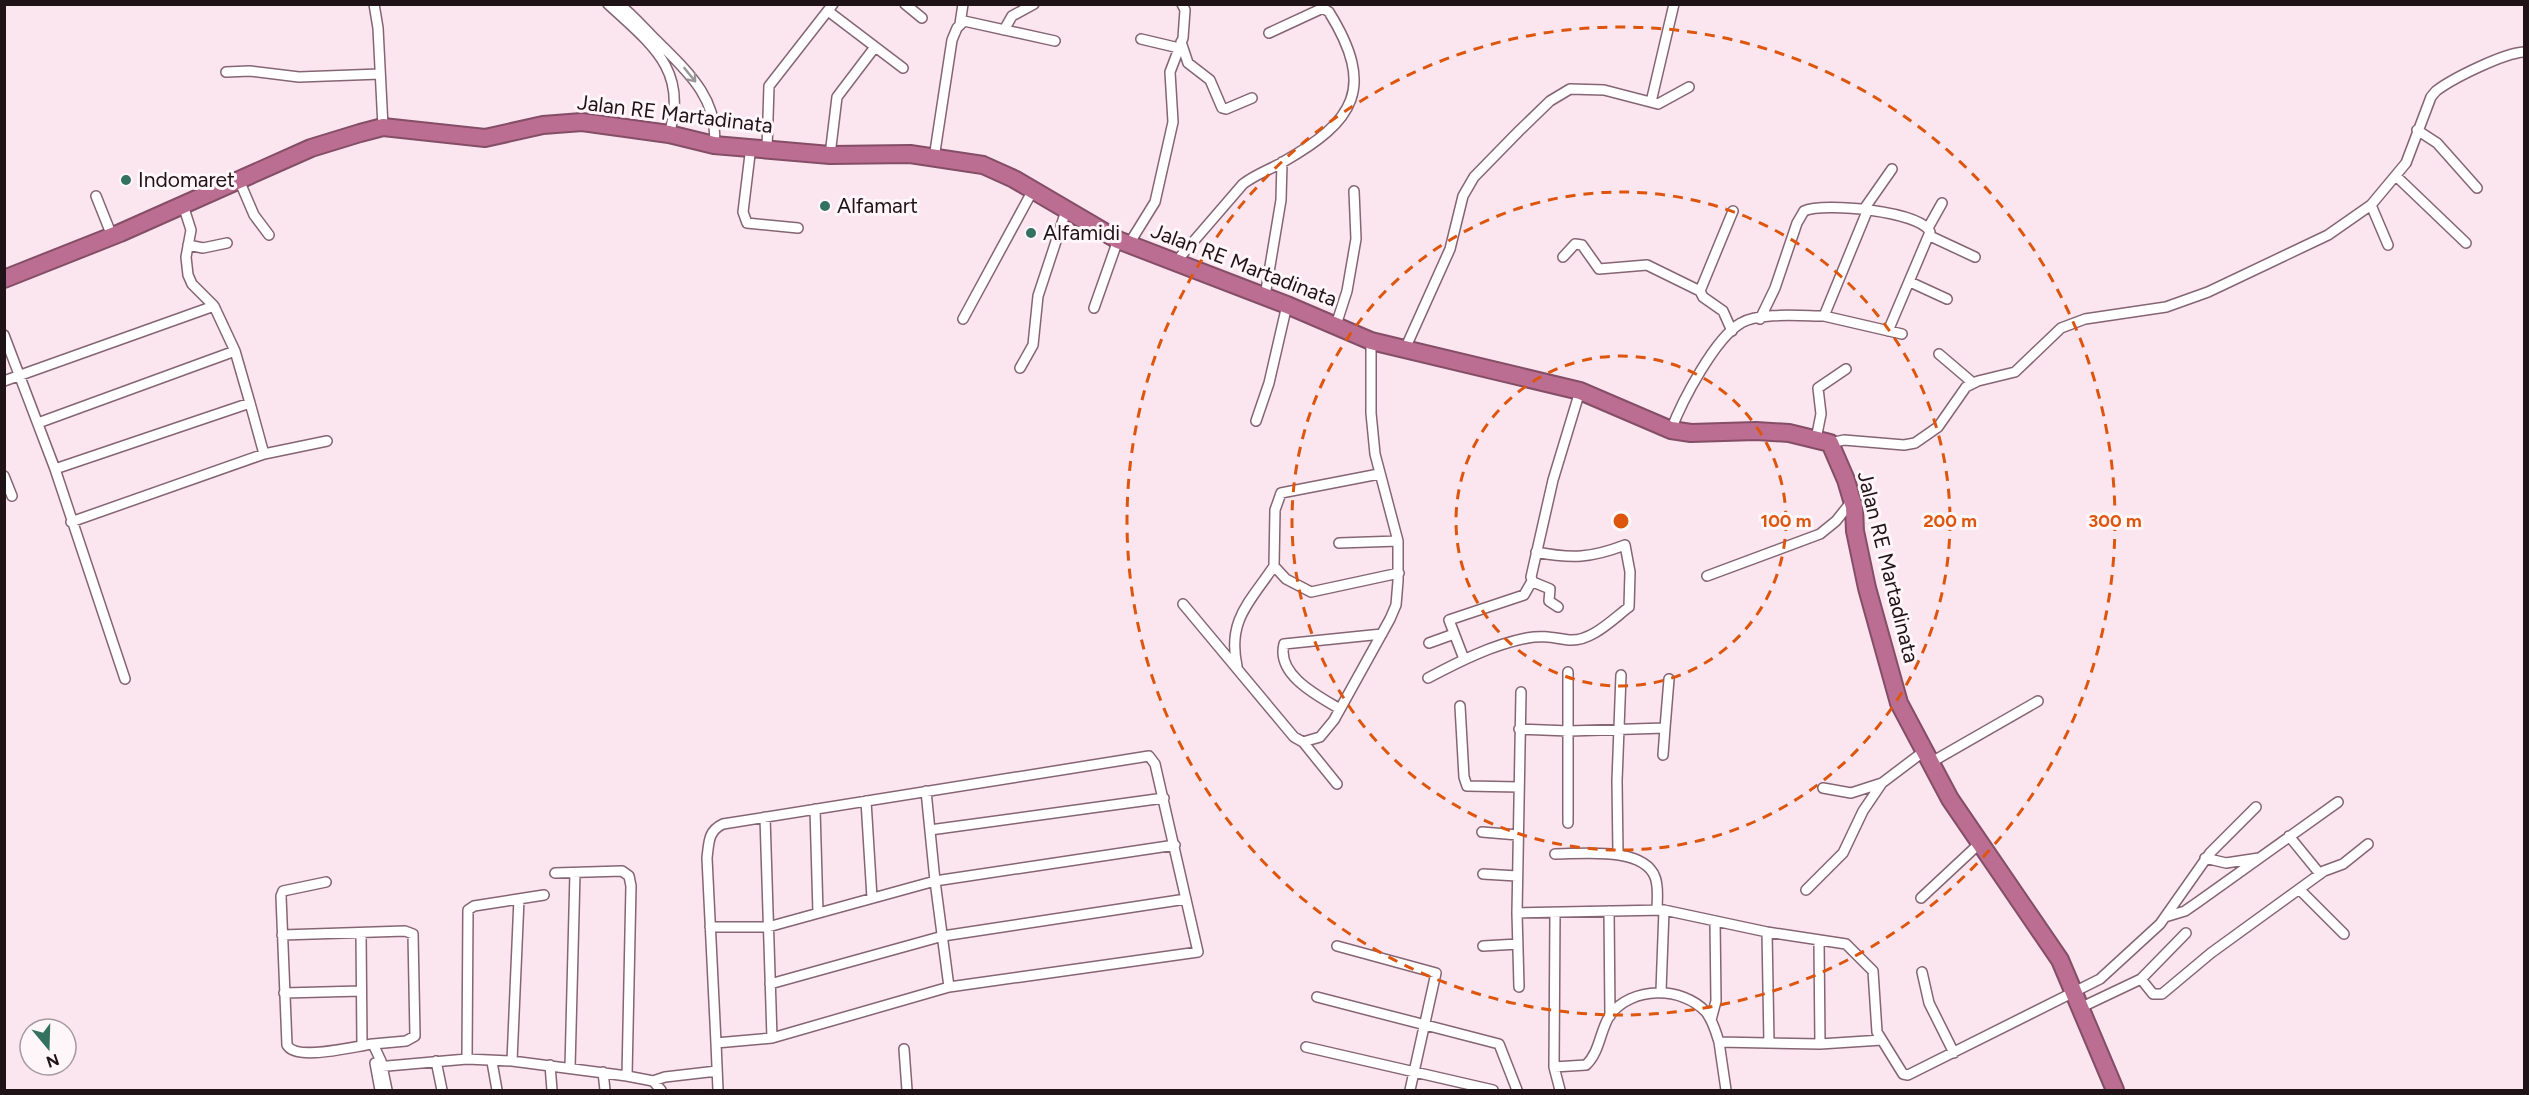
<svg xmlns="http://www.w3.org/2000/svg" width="2529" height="1095" font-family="Figtree,sans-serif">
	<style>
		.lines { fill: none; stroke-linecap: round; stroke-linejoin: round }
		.street-casing { stroke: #856573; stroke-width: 12 }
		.highway-casing { stroke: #844e67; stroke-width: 20 }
		.street { stroke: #fff; stroke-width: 9 }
		.highway { stroke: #bb6e91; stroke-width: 16 }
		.oneway { stroke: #9a9597 }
		.ring { fill: none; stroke: #de560d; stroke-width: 3; stroke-dasharray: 10 8 }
		.poi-dot { fill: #33725f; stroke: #fef6f9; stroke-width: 2 }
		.labels { text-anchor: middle; stroke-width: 6; stroke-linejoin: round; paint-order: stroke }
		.street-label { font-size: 21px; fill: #1f1318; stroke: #fef6f9 }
		.poi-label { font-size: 21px; fill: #1f1318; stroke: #fef6f9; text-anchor: start }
		.centre { fill: #de560d; stroke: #fef6f9; stroke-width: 3 }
		.ring-label { font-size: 18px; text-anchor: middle; font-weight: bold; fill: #de560d; stroke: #fef6f9; stroke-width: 6; stroke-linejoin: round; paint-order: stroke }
	</style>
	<rect width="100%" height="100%" fill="#fbe5ee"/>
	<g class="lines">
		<g class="street-casing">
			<path id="street" d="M374 4 378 28 383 127
				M608 4C651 44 689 70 669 134
				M619 4C633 15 644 28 656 40 685 69 720 99 714 145
				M905 4 922 18
				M828 11 903 68
				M960 24 963 4
				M1004 30 1012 16 1034 4
				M1141 39 1179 48
				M1181 42 1188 63 1210 80 1222 108 1226 109 1252 98
				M226 72 250 71 299 77 380 74
				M1651 102 1674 4
				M2417 130 2437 143 2477 188
				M751 146 743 212 747 223 798 228
				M767 148 769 86 833 4
				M830 155 837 97 875 47
				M934 158 952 40 957 28 964 21 1055 41
				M2396 176 2466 243
				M239 180 254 215 269 235
				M96 196 112 236
				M183 205 191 230 186 257 188 275 192 284 214 306
				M2371 205 2388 245
				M1864 209 1892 169
				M1928 228 1942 203
				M1930 236 1975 257
				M1129 244 1155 202 1173 122 1170 72 1183 38 1185 10 1182 4
				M188 245 203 248 227 243
				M1563 257 1575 244 1582 245 1599 269 1647 265 1700 291
				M1174 264 1243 184C1256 174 1269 170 1283 162 1355 121 1376 88 1329 12L1323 8 1269 33
				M1910 282 1947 299
				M1265 296 1281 200 1282 162
				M1094 308 1118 240
				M1824 316 1902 334
				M963 319 1033 190
				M1760 319 1775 288 1797 223 1804 211C1824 202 1920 211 1930 232L1888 331
				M1336 325 1347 291 1356 239 1354 191
				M1732 331 1723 311 1703 297 1700 291 1733 211
				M4 335 55 469 125 679
				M1405 349 1450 249 1463 196 1474 177 1519 131 1550 101 1570 89 1604 90 1658 104 1689 87
				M1939 354 1973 383
				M1020 368 1033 345 1038 296 1066 211
				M4 381 214 306 235 351 250 403
				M1256 421 1269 383 1287 305
				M38 423 235 351
				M1671 430C1682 401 1715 338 1741 323 1759 312 1803 316 1824 316L1868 209
				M1816 439 1821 414 1818 388 1846 369
				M1830 443 1844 440 1904 445 1915 443 1938 427 1966 387 1978 381 2015 372 2061 328 2085 319 2166 307 2208 292 2328 235 2371 205 2406 163 2431 97 2436 91C2453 78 2504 53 2524 52
				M55 469 250 403 264 454 327 441
				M1379 474 1281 493 1275 510 1274 566 1286 579 1311 592 1399 573
				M4 476 12 496
				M71 522 264 454
				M1339 543 1398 541
				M1707 576 1820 534 1836 521 1852 501
				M1183 604 1294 737 1303 742 1320 737 1334 720 1390 619 1396 605 1398 581V541L1375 454 1371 413V341
				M1558 607 1549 601 1550 589 1533 582 1531 577 1553 480 1580 391
				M1429 643 1454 634
				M1464 659 1449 620 1524 595 1532 581
				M1237 666C1227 620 1250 602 1274 566
				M1428 678C1460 661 1492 645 1527 638 1543 635 1554 638 1569 640 1591 642 1613 619 1629 607L1630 572 1625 545C1591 558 1572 559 1536 552
				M1460 706 1464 777 1467 786 1519 787
				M1340 709C1318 696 1276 675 1284 644L1382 634
				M1519 729 1569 731 1665 728 1669 679
				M1303 742 1337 784
				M1663 755 1665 728
				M1930 763 2038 701
				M1823 788 1851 793 1882 783
				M926 791 935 881 949 987
				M866 801 872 898
				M815 809 818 913
				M765 817 772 1038
				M1568 823V672
				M930 830 1164 798
				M1482 832 1518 835
				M2289 836 2320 874
				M1555 854C1581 854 1643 846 1655 877 1659 887 1657 899 1657 910
				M1618 854 1617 781 1621 675
				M2205 858 2226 863 2259 858
				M555 873 622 871 629 876 631 886 627 1076
				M1483 874 1517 876
				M326 882 283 891 281 896 287 1045C296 1062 355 1046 373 1044L381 1061 387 1090
				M1806 890 1843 853 1863 811 1882 783 1923 752
				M2300 890 2344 934
				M1921 898 1980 843
				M1609 911 1610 1016
				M1517 913 1521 692
				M1555 913 1554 1067 1560 1090
				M2165 917 2185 911 2198 902 2338 802
				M710 927H768L935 881 1175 845
				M1767 932 1769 1043
				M361 933 362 1045
				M282 935 405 931 413 934 415 1036 406 1041 373 1044
				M1819 941 1820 1044
				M1337 946 1436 973 1410 1090
				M1483 946 1518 944
				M1922 972 1929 1003 1954 1053
				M2141 979 2186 933
				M770 984 943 936 1186 899
				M1519 987 1517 913 1664 910 1767 932 1846 944 1873 971 1877 1032 1903 1074 1908 1075 2100 979 2160 924 2210 853 2256 807
				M1661 991 1664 910
				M284 993 361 991
				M1317 997 1499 1044 1517 1090
				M2082 1007 2141 979 2153 994H2162L2211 953 2324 871 2343 864 2368 844
				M1711 1020 1716 1001 1715 921
				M716 1043 772 1038 949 987 1198 952 1155 764 1149 756 723 824C708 831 709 842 707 858L716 1043 718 1090
				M1306 1047 1493 1090
				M904 1049 907 1090
				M467 1059 468 910 474 906 544 895
				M436 1061 442 1090
				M512 1061 627 1076 653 1081 661 1090
				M492 1062 497 1090
				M375 1063 380 1090
				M550 1065 552 1090
				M376 1067 467 1059 512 1061 519 899
				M1554 1067 1586 1065C1600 1052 1600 1030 1610 1015 1632 986 1682 986 1706 1012 1713 1021 1716 1032 1719 1042
				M570 1068 575 873
				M603 1072 605 1090
				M653 1081 665 1077 717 1071
				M1726 1090 1719 1042 1820 1044 1882 1040"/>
		</g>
		<g class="highway-casing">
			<path id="highway" d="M4 279 120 233 311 148 360 133 383 127 485 138 543 125 582 122 669 134 714 145 830 155 910 154 983 165 1014 179 1118 240 1287 305 1371 341 1580 391 1671 430 1691 433 1756 431 1789 433 1830 443 1846 480 1854 507 1855 531 1867 588 1899 703 1950 799 2060 960 2115 1090"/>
		</g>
		<use href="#street" class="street"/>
		<use href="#highway" class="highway"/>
	</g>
	<defs><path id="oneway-shaft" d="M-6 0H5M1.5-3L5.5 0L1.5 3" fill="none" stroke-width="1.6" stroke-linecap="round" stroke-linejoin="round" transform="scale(1.5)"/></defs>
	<use class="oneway" href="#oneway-shaft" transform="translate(690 75) rotate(51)"/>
	<g class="ring">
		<circle cx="1621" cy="521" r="165"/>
		<circle cx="1621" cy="521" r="329"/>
		<circle cx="1621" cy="521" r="494"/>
	</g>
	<g class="poi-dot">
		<circle cx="126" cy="180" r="6"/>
		<circle cx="825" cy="206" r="6"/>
		<circle cx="1031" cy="233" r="6"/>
	</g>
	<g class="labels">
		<g class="street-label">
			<text transform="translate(675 114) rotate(7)" y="7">Jalan RE Martadinata</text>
			<text transform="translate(1244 265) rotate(21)" y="7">Jalan RE Martadinata</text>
			<text transform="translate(1888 567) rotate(76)" y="7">Jalan RE Martadinata</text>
		</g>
		<g class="poi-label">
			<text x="138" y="187">Indomaret</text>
			<text x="837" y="213">Alfamart</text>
			<text x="1043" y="240">Alfamidi</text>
		</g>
	</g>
	<circle cx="1621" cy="521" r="9" class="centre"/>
	<g class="ring-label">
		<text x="1786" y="527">100 m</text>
		<text x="1950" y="527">200 m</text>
		<text x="2115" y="527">300 m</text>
	</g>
	<rect width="2529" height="1095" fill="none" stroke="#1f1318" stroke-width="12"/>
	<g transform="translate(48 1047) rotate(161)"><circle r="28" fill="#fef6f9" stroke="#a59b9f" stroke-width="1.5"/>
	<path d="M0-4.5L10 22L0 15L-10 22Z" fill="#33725f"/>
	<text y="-9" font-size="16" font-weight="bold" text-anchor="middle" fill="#1f1318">N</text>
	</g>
</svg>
